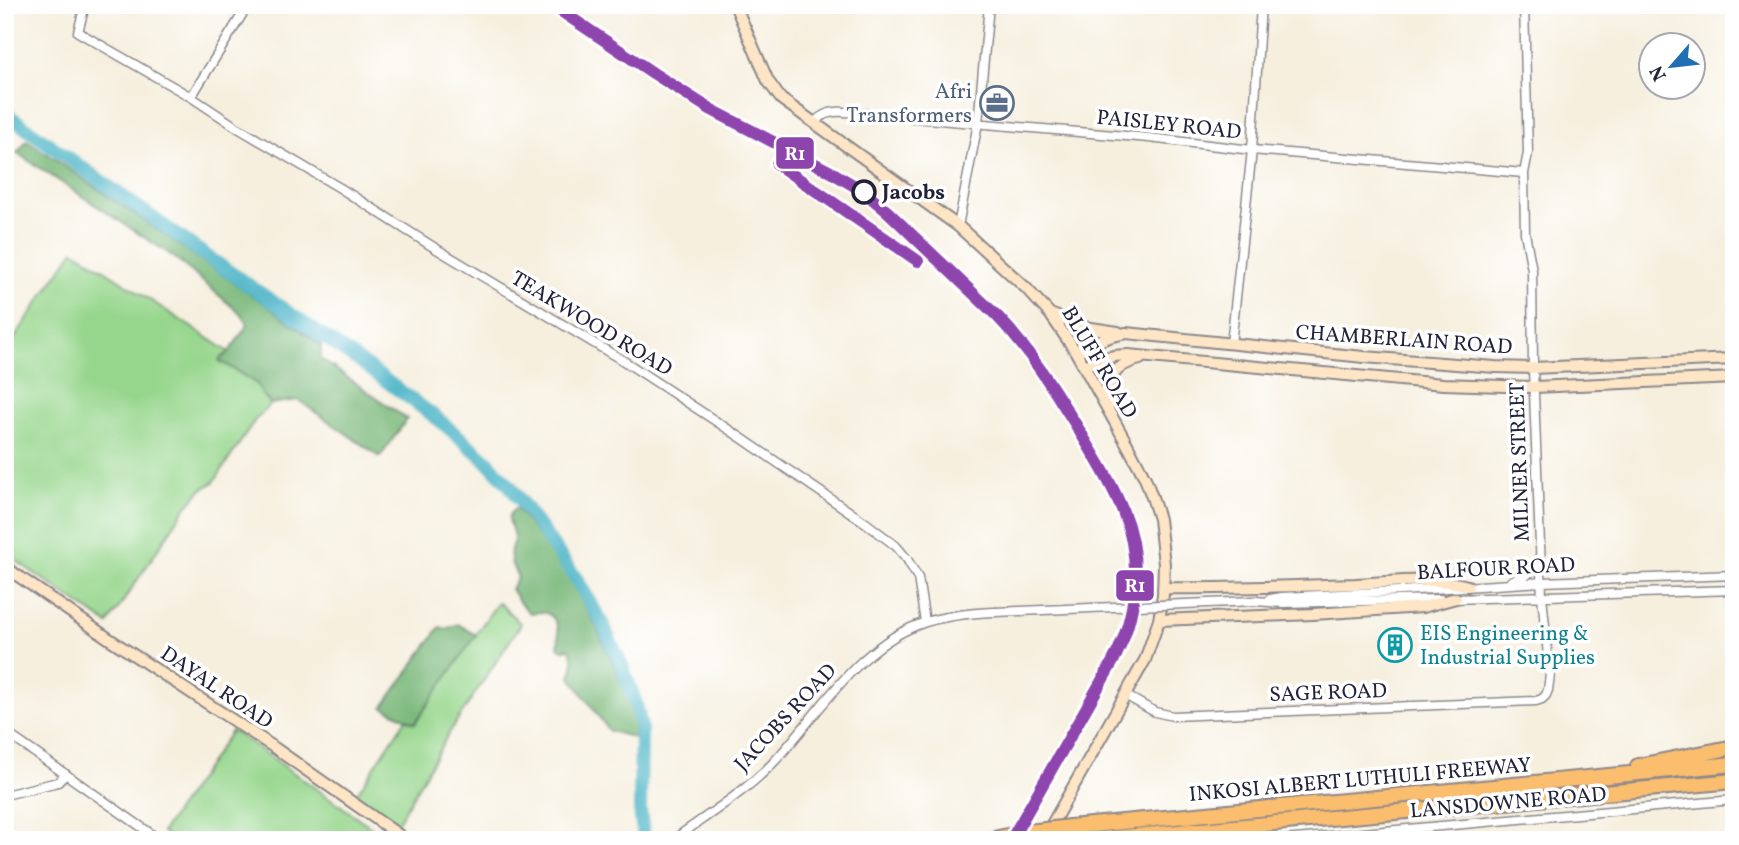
<svg xmlns="http://www.w3.org/2000/svg" width="1739" height="845" font-family="Vollkorn,serif">
	<style>
		.green { fill: #96d68c; stroke: #5c7c64; stroke-width: 2 }
		.forest { fill: #78b778; stroke: #4d6c5a; stroke-width: 2 }
		.lines { fill: none; stroke-linecap: round; stroke-linejoin: round }
		.river { stroke: #49b3c6; stroke-width: 14 }
		.street-casing { stroke: #8c888c; stroke-width: 11 }
		.secondary-casing { stroke: #8c888c; stroke-width: 14 }
		.highway-casing { stroke: #8c888c; stroke-width: 18 }
		.street { stroke: #fff; stroke-width: 8 }
		.secondary { stroke: #fde5c5; stroke-width: 10 }
		.highway { stroke: #fbbd6e; stroke-width: 14 }
		.street-bridge-casing { stroke: #8c888c; stroke-width: 11; stroke-linecap: butt }
		.highway-bridge-casing { stroke: #8c888c; stroke-width: 18; stroke-linecap: butt }
		.street-bridge { stroke: #fff; stroke-width: 8 }
		.highway-bridge { stroke: #fbbd6e; stroke-width: 14 }
		.rail-1-casing { stroke: #fff; stroke-width: 18 }
		.rail-1 { stroke: #8e44ad; stroke-width: 12 }
		.stop-dot { fill: #fff; stroke: #22223b; stroke-width: 3.5 }
		.labels { text-anchor: middle; stroke-width: 7; stroke-linejoin: round; paint-order: stroke }
		.service-label { font-size: 21px; fill: #4e5e75; stroke: #fff; text-anchor: end }
		.street-label { font-size: 21px; fill: #22223b; stroke: #fff }
		.stop-label { font-size: 21px; font-weight: bold; fill: #22223b; stroke: #fff; text-anchor: start }
		.culture-label { font-size: 21px; fill: #0d838f; stroke: #fff; text-anchor: start }
		.line-badge { stroke: #fff; stroke-width: 2.5 }
		.badge-label { font-size: 19px; text-anchor: middle; font-weight: bold; fill: #fff }
	</style>
	<rect width="100%" height="100%" fill="#fff"/>
	<filter id="ink" filterUnits="userSpaceOnUse"><feTurbulence type="fractalNoise" baseFrequency=".0143" numOctaves="2"/><feDisplacementMap in="SourceGraphic" scale="14" xChannelSelector="R" yChannelSelector="G"/><feConvolveMatrix kernelMatrix="1 2 1 2 8 2 1 2 1" color-interpolation-filters="sRGB"/></filter>
	<filter id="wash" filterUnits="userSpaceOnUse"><feTurbulence type="fractalNoise" baseFrequency=".00686" numOctaves="4" result="noise"/><feDisplacementMap in="SourceGraphic" scale="28" xChannelSelector="R" yChannelSelector="G"/><feGaussianBlur stdDeviation="1.57" result="paint"/><feColorMatrix in="noise" values="0 0 0 0 0 0 0 0 0 0 0 0 0 0 0 0 0 1.4 0 .05"/><feComposite in="paint" operator="in"/></filter>
	<g filter="url(#wash)">
		<rect width="100%" height="100%" fill="#f6efde"/>
		<path class="green" d="M74 250 229 352 220 361 257 384 262 394 271 404 255 420 214 482 201 490 186 507 108 624 5 553V352Z
			M498 602 521 624 449 733 397 823 356 795 406 719 415 723Z
			M232 730 384 836 390 840H172L162 832Z"/>
		<path class="forest" d="M27 140 262 302 321 345V359L407 419 380 457 298 400 271 404 262 394 257 384 219 360 229 352 248 324 241 314 174 257 17 153Z
			M517 508 569 577 596 626 628 696 634 717 635 738 609 731 570 676C575 665 575 659 569 648L562 650 558 647C560 635 559 614 542 612 538 612 534 613 530 613L520 603 511 589 518 577C513 568 509 561 511 550 511 546 514 543 514 539 514 526 501 518 517 508Z
			M458 624 476 635 415 723 383 707 440 627 446 629Z"/>
		<g class="lines">
			<path class="river" d="M5 113 205 255 366 366 438 419 486 460 510 486 578 581 603 625 623 668 636 704 641 727 640 810 644 840"/>
		</g>
	</g>
	<g filter="url(#ink)">
		<g class="lines">
			<g class="street-casing">
				<path id="street" d="M85 5 78 32 191 97 238 128 340 188 435 248 627 363 740 437 866 523 896 546 907 559 918 578 925 622
					M191 97 248 5
					M814 123C823 113 832 111 845 112L1149 138 1252 150 1524 173
					M958 226 978 123 989 5
					M1231 344 1252 150 1261 5
					M1511 581 1528 574 1540 556
					M1270 599 1282 597 1401 591 1542 582 1734 575
					M1453 599 1734 590
					M1255 601 1283 603 1440 599
					M1125 695 1155 712 1173 716 1536 701 1542 699 1546 695 1548 690 1550 675 1542 596 1533 368 1532 270 1525 233 1524 173 1528 153 1524 5
					M5 732 160 840
					M5 795 58 782 66 774
					M673 840C706 816 742 794 771 765 819 715 857 644 926 622 948 615 972 613 995 612
					M1284 840 1734 800"/>
			</g>
			<g class="secondary-casing">
				<path id="secondary" d="M735 5 768 81 781 99 958 226 1026 288 1050 314 1076 352 1127 444 1145 478 1153 500 1159 519 1164 564 1163 595 1159 620 1145 660 1043 840
					M1050 314 1084 327 1118 332
					M1076 352C1093 343 1107 336 1126 333L1364 357 1495 367 1533 368 1734 359
					M1084 366C1099 359 1111 355 1128 355L1443 384 1534 387 1734 378
					M1109 406C1106 380 1113 365 1140 359
					M5 567 108 638 269 744 406 840
					M1163 588C1228 589 1292 586 1356 584 1393 582 1433 576 1468 586
					M1159 620 1313 614 1423 607 1456 598"/>
			</g>
			<g class="highway-casing">
				<path id="highway" d="M1638 766 1734 747
					M1070 827 1734 764
					M1091 840 1734 781"/>
			</g>
			<use href="#street" class="street"/>
			<use href="#secondary" class="secondary"/>
			<use href="#highway" class="highway"/>
			<g class="street-bridge-casing">
				<path id="street-bridge" d="M995 612 1255 601"/>
			</g>
			<g class="highway-bridge-casing">
				<path id="highway-bridge" d="M990 840 1020 833 1070 827"/>
			</g>
			<use href="#street-bridge" class="street-bridge"/>
			<use href="#highway-bridge" class="highway-bridge"/>
			<g class="rail-1-casing">
				<path id="rail-1" d="M552 5 653 73 710 109 831 172 863 191 888 212 998 317C1028 348 1053 388 1076 425 1092 452 1110 479 1122 509 1143 559 1138 616 1112 663L1011 840
					M777 164 918 261"/>
			</g>
			<use href="#rail-1" class="rail-1"/>
		</g>
	</g>
	<defs>
		<g id="office-ring" transform="scale(1.75)"><circle r="9.5" fill="#fff" stroke="#5c6f8a" stroke-width="1.5"/><path d="M-6-3h4V-5.5h4V-3h4V5H-6ZM-1-4.5V-3h2v-1.5ZM-6 0V1H6V0Z" fill="#5c6f8a"/></g>
		<g id="building-ring" transform="scale(1.75)"><circle r="9.5" fill="#fff" stroke="#0f9aa8" stroke-width="1.5"/><path d="M-4-6H4V6H1V3H-1V6H-4ZM-2.5-4.3h1.7v1.8h-1.7ZM.8-4.3h1.7v1.8H.8ZM-2.5-1h1.7V.8h-1.7ZM.8-1h1.7V.8H.8Z" fill="#0f9aa8"/></g>
	</defs>
	<g fill-rule="evenodd">
		<use href="#office-ring" x="997" y="103"/>
		<use href="#building-ring" x="1395" y="645"/>
	</g>
	<circle class="stop-dot" cx="864" cy="192" r="11"/>
	<g class="labels">
		<g class="service-label">
			<text x="972" y="98">Afri<tspan x="972" dy="24">Transformers</tspan></text>
		</g>
		<g class="street-label">
			<text transform="translate(1169 124) rotate(6)" y="7">PAISLEY ROAD</text>
			<text transform="translate(592 323) rotate(31)" y="7">TEAKWOOD ROAD</text>
			<text transform="translate(1404 339) rotate(4)" y="7">CHAMBERLAIN ROAD</text>
			<text transform="translate(1100 362) rotate(59)" y="7">BLUFF ROAD</text>
			<text transform="translate(1519 462) rotate(-92)" y="7">MILNER STREET</text>
			<text transform="translate(1496 568) rotate(-3)" y="7">BALFOUR ROAD</text>
			<text transform="translate(217 687) rotate(34)" y="7">DAYAL ROAD</text>
			<text transform="translate(1328 692) rotate(-2)" y="7">SAGE ROAD</text>
			<text transform="translate(785 717) rotate(-47)" y="7">JACOBS ROAD</text>
			<text transform="translate(1360 779) rotate(-5)" y="7">INKOSI ALBERT LUTHULI FREEWAY</text>
			<text transform="translate(1508 802) rotate(-5)" y="7">LANSDOWNE ROAD</text>
		</g>
		<g class="stop-label">
			<text x="882" y="199">Jacobs</text>
		</g>
		<g class="culture-label">
			<text x="1420" y="640">EIS Engineering &amp;<tspan x="1420" dy="24">Industrial Supplies</tspan></text>
		</g>
	</g>
	<g class="line-badge">
		<rect x="775" y="136" width="40" height="34" rx="7" fill="#8e44ad"/>
		<rect x="1115" y="569" width="40" height="33" rx="7" fill="#8e44ad"/>
	</g>
	<g class="badge-label">
		<text x="795" y="160">R1</text>
		<text x="1135" y="592">R1</text>
	</g>
	<rect width="1739" height="845" fill="none" stroke="#fff" stroke-width="28"/>
	<g transform="translate(1672 66) rotate(242)"><circle r="33" fill="#ffffff" stroke="#a7a7b1" stroke-width="2"/>
	<path d="M0-5L12 26L0 18L-12 26Z" fill="#1f6fb2"/>
	<text y="-10" font-size="19" font-weight="bold" text-anchor="middle" fill="#22223b">N</text>
	</g>
</svg>
